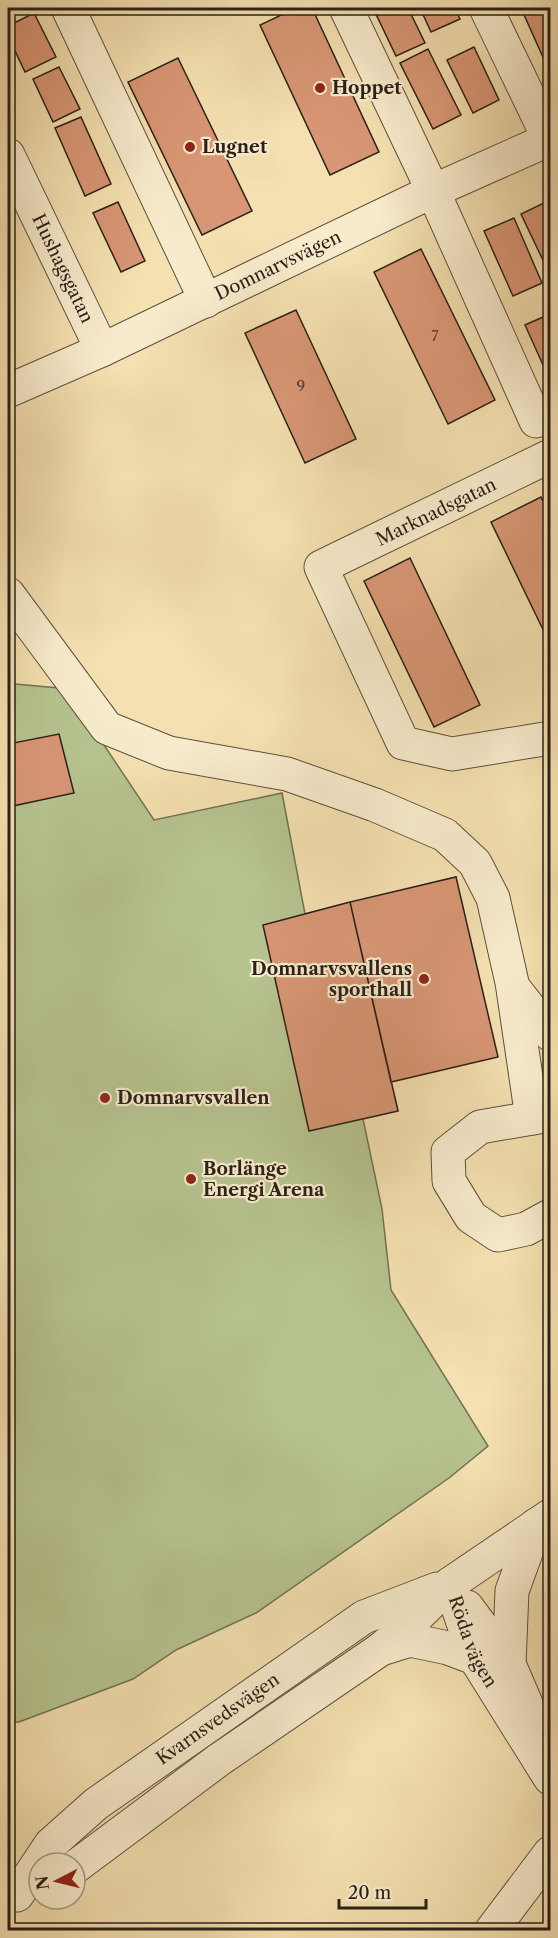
<svg xmlns="http://www.w3.org/2000/svg" width="558" height="1938" font-family="'Libre Caslon Text',serif">
	<style>
		.pitch { fill: #b6c38f; stroke: #707254; stroke-width: 1.5 }
		.building { fill: #d89674; stroke: #2a2019; stroke-width: 1.5 }
		.lines { fill: none; stroke-linecap: round; stroke-linejoin: round }
		.minor-casing { stroke: #5c503f; stroke-width: 35 }
		.minor { stroke: #f8ebcc; stroke-width: 33 }
		.poi-dot { fill: #8f2418; stroke: #f8ebcc; stroke-width: 2 }
		.labels { text-anchor: middle; stroke-width: 4.5; stroke-linejoin: round; paint-order: stroke }
		.number-label { font-size: 15px; fill: #563e30 }
		.poi-label { font-size: 18px; font-weight: bold; fill: #2a2019; stroke: #f8ebcc; text-anchor: start }
		.street-label { font-size: 18px; fill: #2a2019; stroke: #f8ebcc }
	</style>
	<rect width="100%" height="100%" fill="#f4e0b0"/>
	<filter id="stains"><feTurbulence type="fractalNoise" baseFrequency=".00333" numOctaves="4"/><feColorMatrix values="0 0 0 0 .2 0 0 0 0 .09 0 0 0 0 .02 0 0 0 .5 -.17"/></filter>
	<radialGradient id="worn" r=".72"><stop offset=".6" stop-color="#630" stop-opacity="0"/><stop offset="1" stop-color="#630" stop-opacity=".3"/></radialGradient>
	<path class="pitch" d="M15 684 59 688 72 697 154 820 282 793 305 914 456 877 391 1082 398 1111 363 1119 382 1209 391 1290 488 1446 449 1478 256 1613 176 1650 133 1679 19 1722 8 1723V691Z"/>
	<path class="building" d="M8 8H23L8 15Z
		M296 8H312L379 152 330 175 260 25Z
		M373 8H408L425 43 396 56Z
		M420 8H455L460 19 431 32Z
		M521 8H550V73Z
		M34 13 56 57 25 72 8 36V26Z
		M474 47 499 100 473 113 447 60Z
		M428 49 461 115 433 129 400 63Z
		M178 58 252 211 202 235 128 82Z
		M59 67 80 109 53 122 33 79Z
		M81 117 111 184 85 196 55 128Z
		M550 200V275L521 214Z
		M118 202 145 261 121 272 93 213Z
		M514 218 542 283 513 296 484 231Z
		M421 249 495 400 448 424 374 272Z
		M296 310 356 439 305 463 245 333Z
		M550 314V375L548 376 525 325Z
		M541 497 550 516V644L491 522Z
		M410 558 480 705 434 727 364 581Z
		M59 734 74 793 8 807V744Z
		M456 877 498 1057 391 1082 350 902Z
		M350 902 398 1111 309 1131 263 925Z"/>
	<g class="lines">
		<g class="minor-casing">
			<g id="minor">
				<path d="M68 8 206 301"/>
				<path d="M346 8 433 191 536 421"/>
				<path d="M486 8 550 141"/>
				<path id="s1" d="M8 155 102 350"/>
				<path id="s2" d="M8 391 102 350 433 191 550 139"/>
				<path d="M550 456 321 567 403 743 452 754 550 738"/>
				<path d="M8 594 107 728 169 753 287 774 375 805 445 835 475 863 493 898 513 987 550 1034"/>
				<path d="M513 989 532 1118"/>
				<path d="M550 1115 480 1127 448 1152 449 1181 471 1217 498 1235 526 1229 550 1216"/>
				<path id="s3" d="M450 1584 475 1658 550 1778"/>
				<path d="M467 1607 509 1664 533 1720"/>
				<path d="M381 1649 410 1640 448 1648 475 1658"/>
				<path d="M509 1664 512 1591 536 1525"/>
				<path d="M75 1867 220 1759 381 1649 402 1631 450 1584 550 1516"/>
				<path id="s4" d="M17 1895 51 1844 96 1804 364 1617 437 1589"/>
				<path d="M492 1930 550 1853"/>
			</g>
		</g>
		<use href="#minor" class="minor"/>
	</g>
	<g class="poi-dot">
		<circle cx="320" cy="88" r="6"/>
		<circle cx="190" cy="147" r="6"/>
		<circle cx="424" cy="979" r="6"/>
		<circle cx="105" cy="1098" r="6"/>
		<circle cx="191" cy="1179" r="6"/>
	</g>
	<g class="labels">
		<g class="number-label">
			<text x="435" y="341">7</text>
			<text x="301" y="391">9</text>
		</g>
		<g class="poi-label">
			<text x="332" y="94">Hoppet</text>
			<text x="202" y="153">Lugnet</text>
			<text x="412" y="975" text-anchor="end">Domnarvsvallens<tspan x="412" dy="21">sporthall</tspan></text>
			<text x="117" y="1104">Domnarvsvallen</text>
			<text x="203" y="1175">Borlänge<tspan x="203" dy="21">Energi Arena</tspan></text>
		</g>
		<g class="street-label">
			<text dy="6" stroke="none"><textPath href="#s2" startOffset="298">Domnarvsvägen</textPath></text>
			<text dy="6" stroke="none"><textPath href="#s1" startOffset="126">Hushagsgatan</textPath></text>
			<text transform="translate(436 512) rotate(-26)" y="6">Marknadsgatan</text>
			<text dy="6" stroke="none"><textPath href="#s3" startOffset="62">Röda vägen</textPath></text>
			<text dy="6" stroke="none"><textPath href="#s4" startOffset="270">Kvarnsvedsvägen</textPath></text>
		</g>
	</g>
	<rect width="558" height="1938" fill="none" stroke="#f4e0b0" stroke-width="30"/>
	<rect x="9" y="9" width="540" height="1920" fill="none" stroke="#2a2019" stroke-width="3"/>
	<rect x="15" y="15" width="528" height="1908" fill="none" stroke="#2a2019" stroke-width="1.5"/>
	<g transform="translate(57 1881) rotate(263)"><circle r="28" fill="#f8ebcc" stroke="#a69a84" stroke-width="1.5"/>
	<path d="M0-4.5L10 22L0 15L-10 22Z" fill="#8f2418"/>
	<text y="-9" font-size="16" font-weight="bold" text-anchor="middle" fill="#2a2019">N</text>
	</g>
	<path d="M339 1899v9h87v-9" fill="none" stroke="#2a2019" stroke-width="3"/>
	<text x="348" y="1899" font-size="18" fill="#2a2019" stroke="#f8ebcc" stroke-width="4.5" paint-order="stroke">20 m</text>
	<rect width="100%" height="100%" filter="url(#stains)"/>
	<rect width="100%" height="100%" fill="url(#worn)"/>
</svg>
